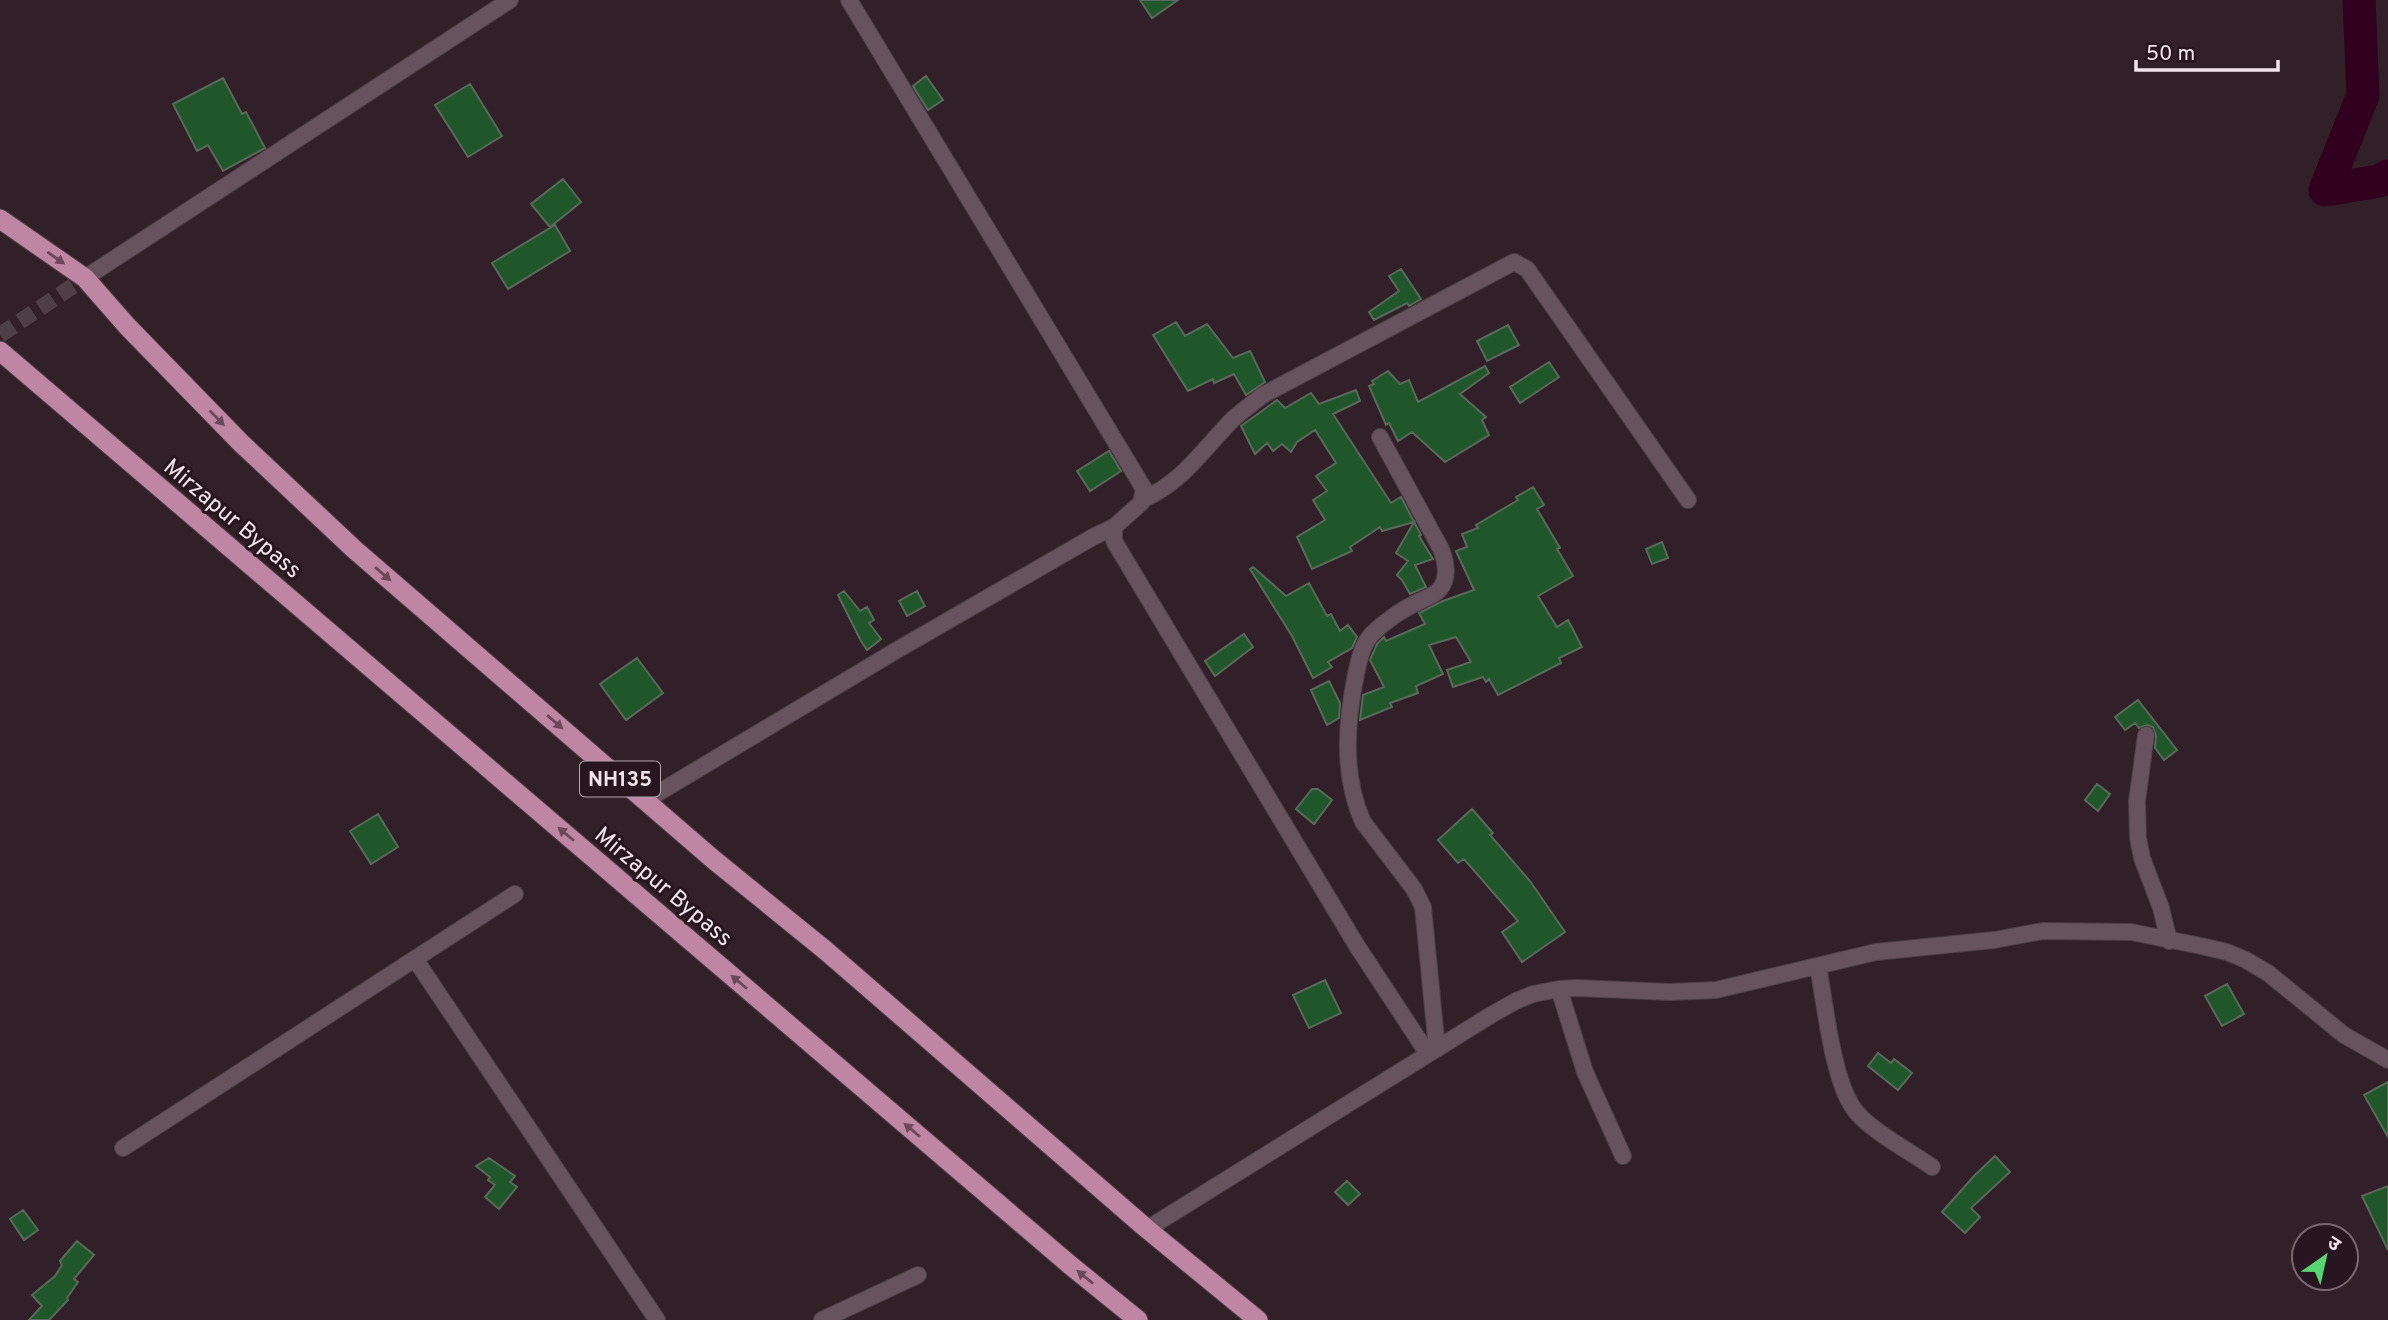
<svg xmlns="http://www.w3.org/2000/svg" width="2388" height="1320" font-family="Overpass,'Noto Sans Devanagari',sans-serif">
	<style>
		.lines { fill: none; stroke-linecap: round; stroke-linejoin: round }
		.river { stroke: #31001e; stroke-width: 33 }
		.building { fill: #1f562a; stroke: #59695a; stroke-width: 2 }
		.minor-tunnel { stroke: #4e3e45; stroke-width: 16; stroke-dasharray: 16 8; stroke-linecap: butt }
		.minor-casing { stroke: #4c3e45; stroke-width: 18 }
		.trunk-casing { stroke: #4c3e45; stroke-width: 21 }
		.minor { stroke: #67535d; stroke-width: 16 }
		.trunk { stroke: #be86a2; stroke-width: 19 }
		.oneway { fill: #6b485a }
		.labels { text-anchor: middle; stroke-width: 6; stroke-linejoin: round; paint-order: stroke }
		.shield { fill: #27161f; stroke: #b4a7ae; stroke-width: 2 }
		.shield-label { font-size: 21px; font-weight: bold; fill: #f1e5eb }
		.street-label { font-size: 23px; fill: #f1e5eb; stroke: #27161f }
	</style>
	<rect width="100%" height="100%" fill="#312028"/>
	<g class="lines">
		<path class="river" d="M2359 0 2363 95 2325 190 2379 181 2388 176"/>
	</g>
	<path class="building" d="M1140 0H1178L1152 18Z
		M926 76 943 100 928 110 913 86Z
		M223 78 242 114 246 112 265 148 223 171 208 145 197 151 173 104Z
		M470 84 502 136 468 157 435 105Z
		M563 179 581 202 550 227 531 204Z
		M555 225 570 251 508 289 492 263Z
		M1401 269 1421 299 1409 306 1407 303 1374 320 1369 312 1399 291 1389 276Z
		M1176 322 1185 336 1207 324 1233 358 1250 351 1265 382 1246 395 1234 374 1214 383 1213 379 1188 391 1153 335Z
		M1508 325 1519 345 1487 361 1477 341Z
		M1549 362 1559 377 1520 403 1510 387Z
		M1485 366 1489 373 1460 394 1486 417 1482 420 1489 435 1445 462 1412 432 1398 441 1389 423 1386 425 1369 386 1374 384 1372 381 1388 371 1400 384 1409 380 1418 402Z
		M1356 390 1360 401 1333 414 1391 503 1401 497 1421 535 1419 536 1433 559 1415 565 1426 587 1410 594 1402 580 1397 575 1408 561 1396 553 1414 522 1382 531 1380 527 1350 547 1352 551 1312 569 1297 537 1325 520 1313 500 1327 491 1316 476 1336 463 1315 430 1297 442 1291 452 1282 444 1273 451 1267 443 1255 454 1241 426 1277 400 1285 408 1311 393 1319 404Z
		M1109 451 1121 471 1090 491 1077 471Z
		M1533 487 1544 505 1537 509 1560 548 1557 549 1573 576 1538 596 1557 627 1568 620 1582 647 1559 658 1561 663 1498 695 1489 679 1486 682 1483 677 1453 687 1447 670 1471 662 1456 637 1429 645 1443 674 1416 686 1418 693 1390 703 1392 707 1360 720 1363 695 1384 687 1370 660 1377 644 1384 637 1386 641 1425 624 1419 613 1443 601 1474 590 1456 551 1467 547 1462 534 1478 528 1476 525 1518 500 1516 497Z
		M1662 542 1668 558 1652 564 1646 549Z
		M1253 567 1286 596 1309 583 1327 616 1331 614 1340 631 1348 625 1357 637 1352 648 1328 662 1332 667 1313 678 1292 636 1250 569Z
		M844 591 860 611 867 607 874 620 869 623 881 639 867 650 861 641 838 595Z
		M917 591 925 606 907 616 899 601Z
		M1244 634 1253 647 1215 676 1205 661Z
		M637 658 663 693 626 720 600 684Z
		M1329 681 1340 703 1339 718 1327 725 1311 690Z
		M2138 700 2177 750 2164 760 2155 748 2156 736 2153 727 2147 725 2139 728 2135 723 2125 730 2115 717Z
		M2097 784 2110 794 2098 811 2085 800Z
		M1312 789H1318L1332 800 1314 824 1296 809Z
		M1472 809 1493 833 1490 835 1530 881 1565 932 1522 962 1502 932 1518 921 1464 859 1458 863 1438 840Z
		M378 814 398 847 371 864 350 831Z
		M1325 980 1341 1013 1309 1028 1293 995Z
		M2227 984 2244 1014 2222 1026 2205 996Z
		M1878 1053 1891 1063 1894 1059 1912 1073 1898 1090 1868 1066Z
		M2388 1082V1137L2364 1095Z
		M1995 1156 2010 1172 1971 1208 1980 1217 1965 1233 1942 1212 1974 1176Z
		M489 1158 515 1176 510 1182 517 1187 499 1209 485 1197 495 1185 488 1180 490 1177 476 1166Z
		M1347 1181 1360 1194 1348 1205 1335 1192Z
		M2388 1186V1250L2362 1196Z
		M23 1210 38 1230 24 1240 10 1219Z
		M77 1241 94 1255 74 1279 78 1282 67 1298 68 1300 49 1320H29L42 1306 32 1295 55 1276 62 1265 60 1261Z"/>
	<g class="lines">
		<path class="minor-tunnel" d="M0 335 85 278"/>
		<g class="minor-casing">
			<path id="minor" d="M849 0 1144 489 1141 503 1114 527V541L1357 946 1428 1054
				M85 278 510 0
				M1380 437 1441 549C1446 562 1450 578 1439 590 1434 596 1423 599 1416 603 1401 610 1383 623 1372 634 1362 645 1359 660 1356 674 1346 723 1342 775 1363 822L1414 889 1423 907 1437 1049
				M1144 499C1184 481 1204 448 1233 419 1243 410 1253 403 1263 395L1514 262 1527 269 1688 500
				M2146 735 2137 801 2138 838 2142 858 2161 908 2169 941
				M653 796 897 650 1093 537 1114 527
				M415 959 657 1320
				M1818 966C1825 1003 1833 1088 1858 1114 1875 1133 1911 1152 1932 1167
				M1559 989 1585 1072 1623 1156
				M123 1148 515 894
				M1147 1229 1491 1015 1516 1001 1533 994 1559 989 1576 988 1670 992 1716 990 1876 952 1994 940 2043 931 2131 932 2201 946 2227 952 2246 960 2268 973 2344 1035 2388 1060
				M822 1320 918 1275"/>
		</g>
		<g class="trunk-casing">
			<path id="trunk" d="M0 219 85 278 127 326 241 443 355 550 714 860 825 950 1147 1229 1258 1320
				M0 351 1070 1265 1138 1320"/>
		</g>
		<use href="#minor" class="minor"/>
		<use href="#trunk" class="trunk"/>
	</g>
	<defs><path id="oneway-solid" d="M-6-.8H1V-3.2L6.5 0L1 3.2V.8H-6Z" transform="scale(1.75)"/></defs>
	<g class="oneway">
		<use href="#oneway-solid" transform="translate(56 258) rotate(35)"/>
		<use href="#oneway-solid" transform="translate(217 418) rotate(46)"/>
		<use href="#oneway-solid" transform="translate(383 574) rotate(41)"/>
		<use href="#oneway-solid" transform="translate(555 722) rotate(41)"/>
		<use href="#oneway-solid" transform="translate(566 834) rotate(-140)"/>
		<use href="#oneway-solid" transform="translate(739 982) rotate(-140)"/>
		<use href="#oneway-solid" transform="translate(912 1130) rotate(-140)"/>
		<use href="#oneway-solid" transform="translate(1085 1277) rotate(-141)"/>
	</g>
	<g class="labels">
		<rect class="shield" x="580" y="761.5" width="80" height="35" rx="5"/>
		<g class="shield-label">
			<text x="620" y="786">NH135</text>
		</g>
		<g class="street-label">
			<text transform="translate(233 518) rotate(40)" y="8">Mirzapur Bypass</text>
			<text transform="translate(664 886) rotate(40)" y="8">Mirzapur Bypass</text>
		</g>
	</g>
	<g transform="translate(2325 1257) rotate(34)"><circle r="33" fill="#27161f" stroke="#786971" stroke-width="2"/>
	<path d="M0-5L12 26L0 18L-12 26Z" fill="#57d570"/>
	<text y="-10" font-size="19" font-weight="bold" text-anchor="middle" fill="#f1e5eb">उ</text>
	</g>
	<path d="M2136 60v10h142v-10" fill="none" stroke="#f1e5eb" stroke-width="3.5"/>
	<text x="2146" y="60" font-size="21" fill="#f1e5eb" stroke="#27161f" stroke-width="5" paint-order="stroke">50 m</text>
</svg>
